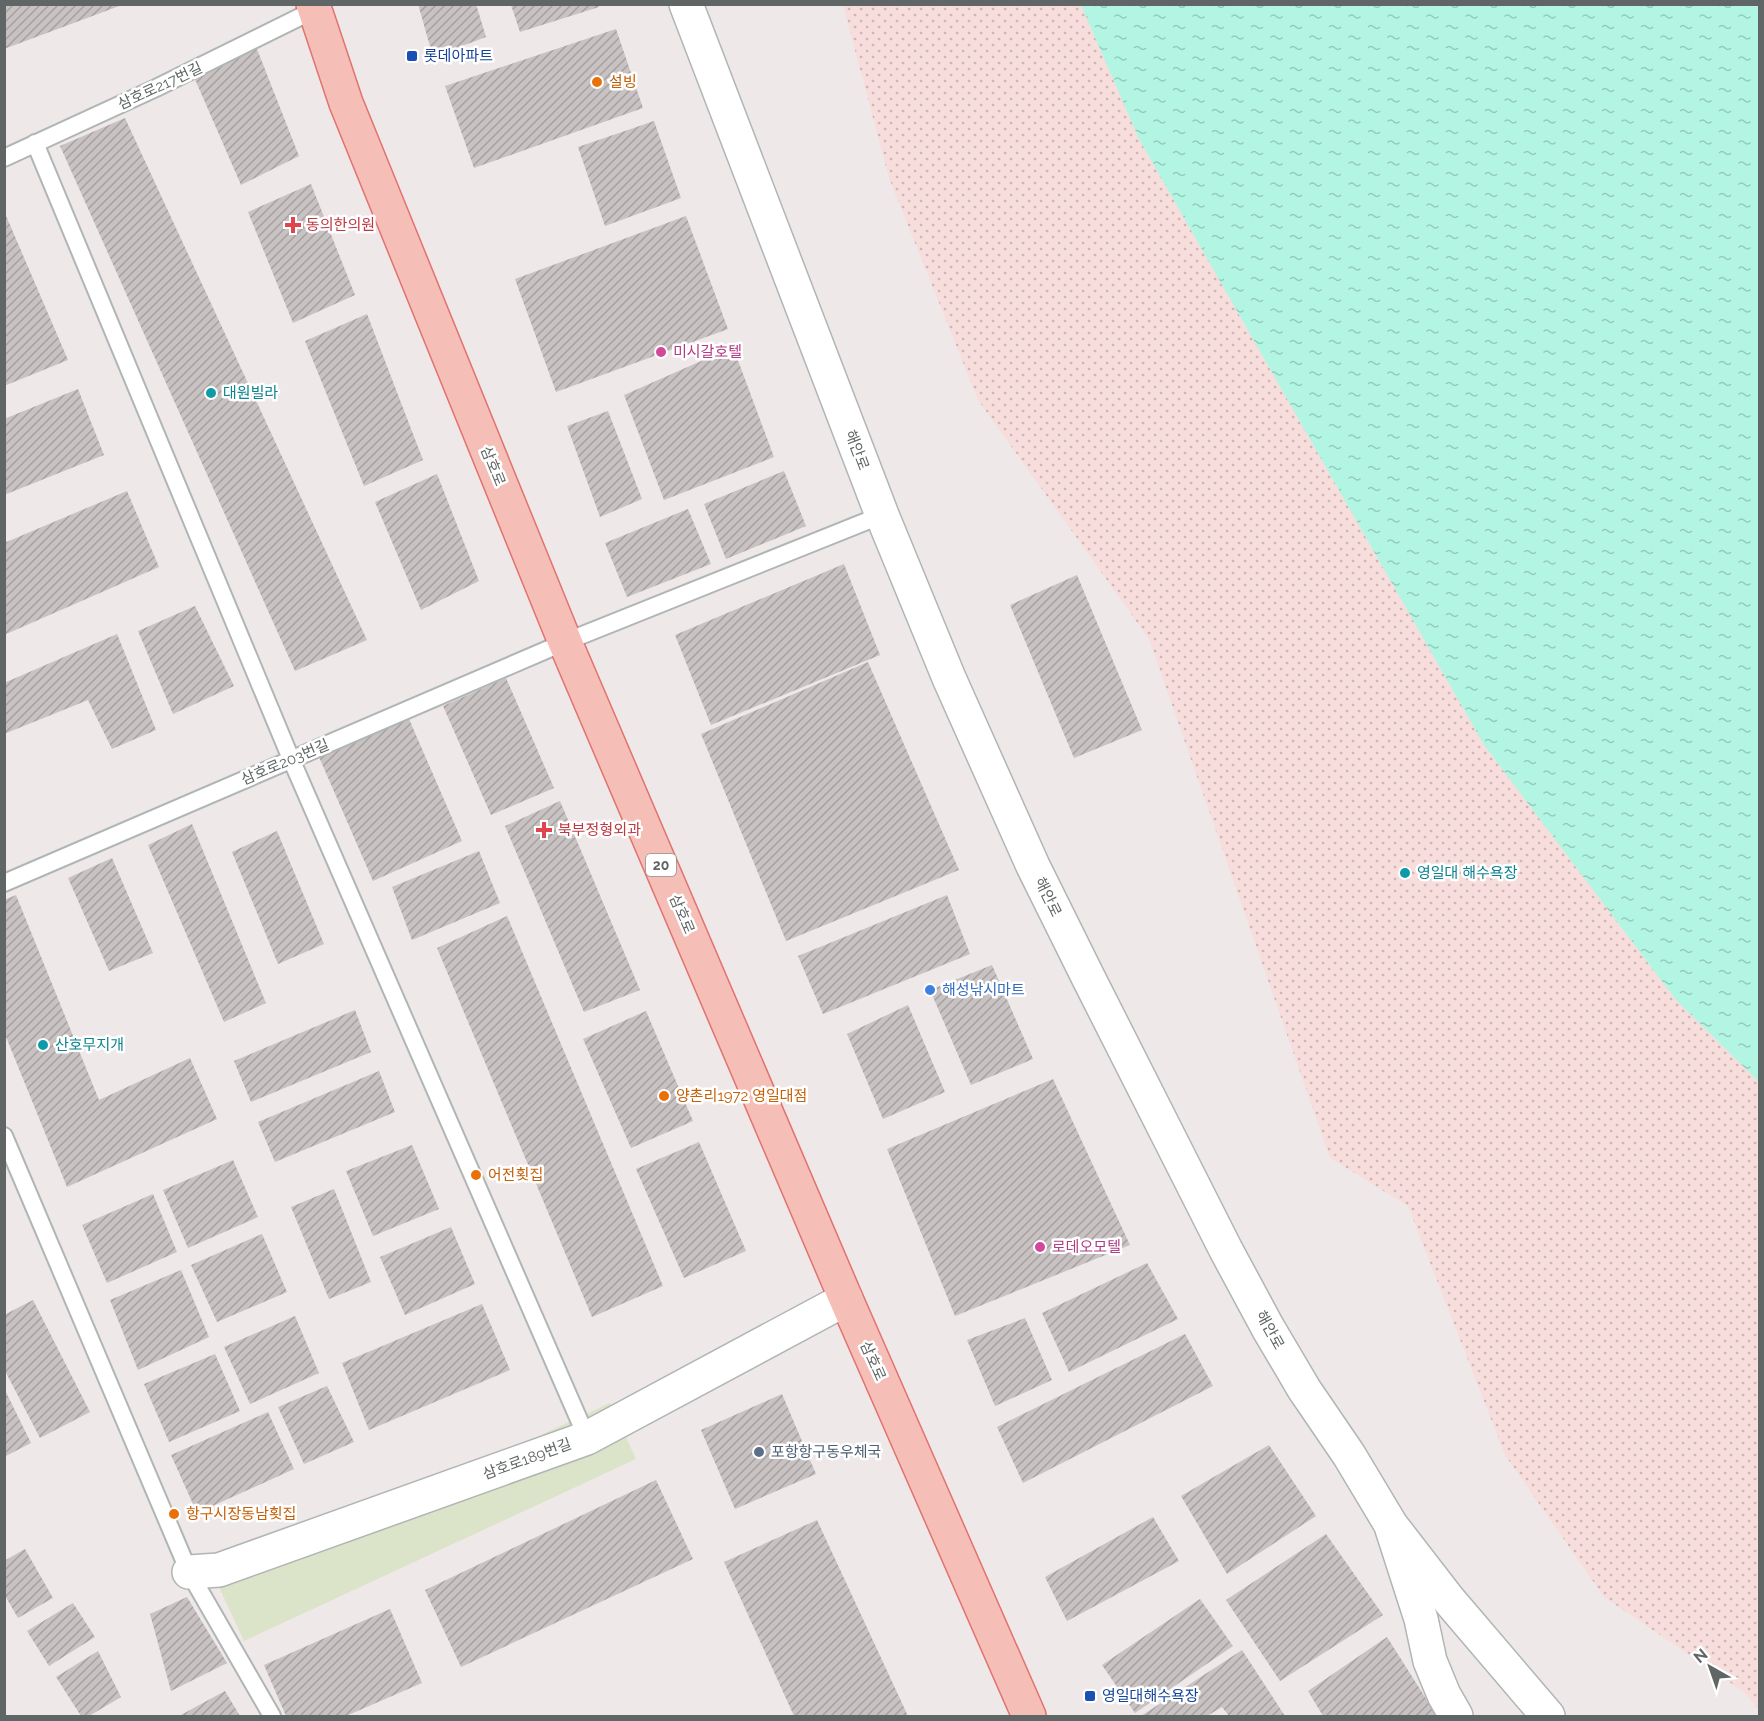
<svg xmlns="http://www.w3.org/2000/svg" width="1764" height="1721" font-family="Raleway,'Noto Sans KR',sans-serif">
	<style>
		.sand { fill: url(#sand-dots) }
		.park { fill: #dbe3c8 }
		.water { fill: url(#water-ripples) }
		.building { fill: url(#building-hatch) }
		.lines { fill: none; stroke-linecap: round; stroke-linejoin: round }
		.service-casing { stroke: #b0b5b5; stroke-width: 20 }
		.minor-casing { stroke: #b0b5b5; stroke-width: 36 }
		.tertiary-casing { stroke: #b0b5b5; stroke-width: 36 }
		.primary-casing { stroke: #e1726f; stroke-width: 36 }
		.service { stroke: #fff; stroke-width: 16 }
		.minor { stroke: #fff; stroke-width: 33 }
		.tertiary { stroke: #fff; stroke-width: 33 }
		.primary { stroke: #f5bfb7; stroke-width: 33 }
		.transit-dot { fill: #1a4fb4; stroke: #fff; stroke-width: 2 }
		.food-dot { fill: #e8710a; stroke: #fff; stroke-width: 2 }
		.health-dot { fill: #e0444e; stroke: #fff; stroke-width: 2 }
		.hotel-dot { fill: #d1479c; stroke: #fff; stroke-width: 2 }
		.culture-dot { fill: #0f9aa8; stroke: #fff; stroke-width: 2 }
		.shop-dot { fill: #3f7fe0; stroke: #fff; stroke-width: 2 }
		.service-dot { fill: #5c6f8a; stroke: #fff; stroke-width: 2 }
		.labels { text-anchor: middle; stroke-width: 5; stroke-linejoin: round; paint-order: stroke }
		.shield { fill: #fff; stroke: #8f9493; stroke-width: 1.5 }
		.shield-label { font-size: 14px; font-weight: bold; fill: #5f6665 }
		.transit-label { font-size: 15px; fill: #164399; stroke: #fff; text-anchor: start }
		.food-label { font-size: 15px; fill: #c56008; stroke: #fff; text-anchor: start }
		.street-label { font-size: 15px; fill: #5f6665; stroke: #fff }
		.health-label { font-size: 15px; fill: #be3a42; stroke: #fff; text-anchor: start }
		.hotel-label { font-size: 15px; fill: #b23c85; stroke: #fff; text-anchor: start }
		.culture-label { font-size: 15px; fill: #0d838f; stroke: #fff; text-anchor: start }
		.shop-label { font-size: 15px; fill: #366cbe; stroke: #fff; text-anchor: start }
		.service-label { font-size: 15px; fill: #4e5e75; stroke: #fff; text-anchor: start }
	</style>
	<defs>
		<pattern id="sand-dots" width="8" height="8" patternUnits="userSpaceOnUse" patternTransform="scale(1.5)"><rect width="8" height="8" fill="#f7dddb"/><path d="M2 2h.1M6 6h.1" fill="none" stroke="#cbb7b5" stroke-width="1.8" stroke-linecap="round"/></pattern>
		<pattern id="water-ripples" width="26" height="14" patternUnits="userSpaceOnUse" patternTransform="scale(1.5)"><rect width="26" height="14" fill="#b2f5e3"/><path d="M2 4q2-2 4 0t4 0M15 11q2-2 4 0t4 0" fill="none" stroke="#94cabc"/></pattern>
		<pattern id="building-hatch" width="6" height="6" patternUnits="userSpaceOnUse" patternTransform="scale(1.5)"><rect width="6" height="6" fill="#c9c2c2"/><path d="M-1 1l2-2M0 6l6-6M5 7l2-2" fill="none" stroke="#a6a1a1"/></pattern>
	</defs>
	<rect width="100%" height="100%" fill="#efe8e8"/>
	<path class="sand" d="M843 5H1081L1139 139 1484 745 1676 1000 1759 1082V1710L1744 1692 1604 1597 1505 1455 1408 1206 1330 1158 1149 639 978 400 889 178Z"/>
	<path class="park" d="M610 1403 636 1459 244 1641 218 1585Z"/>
	<path class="water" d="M1081 5H1759V1082L1676 1000 1484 745 1139 139Z"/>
	<path class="building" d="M4 4H122V5L4 49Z
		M418 4H476L486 37 433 57Z
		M511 5H599V7L520 32Z
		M616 29 643 108 474 168 445 86Z
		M257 49 299 156 241 185 194 77Z
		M125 118 367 640 295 671 60 146Z
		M654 121 681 198 605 226 578 147Z
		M311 184 355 295 293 323 248 212Z
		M4 211 68 360 4 386Z
		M686 216 728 329 556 392 515 279Z
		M367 314 423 460 364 486 305 341Z
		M733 347 774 457 664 500 624 395Z
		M78 389 104 455 4 495V419Z
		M608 411 642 499 600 517 567 426Z
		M784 471 806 526 726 559 704 504Z
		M437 474 479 581 421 610 375 502Z
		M127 491 159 567 4 635V543Z
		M688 509 711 564 627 597 605 543Z
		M844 564 880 655 711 725 675 635Z
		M1077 575 1142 730 1074 758 1010 605Z
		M195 606 234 686 173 714 138 631Z
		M117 634 156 730 112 749 88 700 4 734V683Z
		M868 662 959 870 786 941 701 734Z
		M506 678 554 788 491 815 443 706Z
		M409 719 462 841 373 881 319 757Z
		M560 801 640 990 584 1012 505 826Z
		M192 824 266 1003 224 1022 148 845Z
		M277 831 324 944 278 964 232 852Z
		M479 851 500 903 412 940 392 887Z
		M112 858 153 953 109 971 68 878Z
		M16 895 99 1100 190 1058 217 1119 67 1187 4 1032V900Z
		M947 895 970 954 823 1014 798 956Z
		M507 916 663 1286 592 1317 437 948Z
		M992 965 1033 1059 971 1085 930 990Z
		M908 1005 945 1092 883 1119 847 1034Z
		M355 1010 371 1052 251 1102 234 1061Z
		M646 1011 693 1121 631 1148 583 1039Z
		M379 1071 395 1112 275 1162 258 1122Z
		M1053 1079 1130 1245 955 1316 887 1149Z
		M699 1142 746 1251 684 1278 636 1169Z
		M412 1145 439 1209 373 1236 346 1171Z
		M233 1160 258 1217 188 1248 163 1190Z
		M334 1189 371 1282 329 1299 291 1207Z
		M153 1194 177 1252 107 1283 82 1225Z
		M451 1227 475 1284 405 1315 380 1257Z
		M262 1234 287 1292 217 1322 191 1265Z
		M1147 1263 1178 1319 1069 1372 1042 1313Z
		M181 1270 209 1337 138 1370 110 1300Z
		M33 1300 90 1412 40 1438 4 1369V1315Z
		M482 1304 510 1370 369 1430 342 1363Z
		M295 1316 319 1373 250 1404 224 1347Z
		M1025 1318 1052 1380 995 1406 967 1340Z
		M1185 1334 1213 1386 1023 1483 997 1427Z
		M215 1354 240 1411 169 1442 144 1384Z
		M327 1386 354 1442 304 1464 278 1407Z
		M4 1388 31 1443 4 1457Z
		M782 1394 816 1474 735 1509 701 1430Z
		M268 1412 294 1469 197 1513 171 1455Z
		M1269 1445 1316 1516 1227 1574 1181 1496Z
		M656 1480 693 1559 461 1667 425 1590Z
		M1153 1517 1179 1561 1067 1621 1045 1577Z
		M817 1520 908 1716H794L724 1562Z
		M1326 1534 1383 1615 1280 1681 1226 1600Z
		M25 1549 53 1598 18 1618 4 1594V1561Z
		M187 1597 227 1663 171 1691 150 1614Z
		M1200 1599 1233 1646 1135 1713 1102 1665Z
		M73 1603 95 1637 49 1666 27 1631Z
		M390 1609 422 1683 346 1716H286L264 1665Z
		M1387 1637 1437 1716H1323L1308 1691Z
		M1242 1650 1285 1716H1229L1222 1707 1207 1716H1141Z
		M98 1651 121 1697 89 1716H81L56 1677Z
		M225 1691 240 1716H179Z"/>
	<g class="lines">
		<g class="service-casing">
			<path id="service" d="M35 143 291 759 587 1438
				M4 158 156 88 314 10
				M4 883 565 642 882 515
				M4 1136 189 1572 272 1716"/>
		</g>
		<g class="minor-casing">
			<path id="minor" d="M1392 1529 1421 1619 1430 1661 1444 1695 1456 1716
				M189 1572 219 1570 587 1438 846 1299"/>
		</g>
		<g class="tertiary-casing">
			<path id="tertiary" d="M686 4 882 515 949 678 1033 866 1088 977 1226 1250 1268 1328 1304 1389 1349 1455 1391 1525 1449 1600 1548 1716"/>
		</g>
		<g class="primary-casing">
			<path id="primary" d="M313 4 346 103 565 642 846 1299 1029 1716"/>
		</g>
		<use href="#service" class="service"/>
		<use href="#minor" class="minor"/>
		<use href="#tertiary" class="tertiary"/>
		<use href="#primary" class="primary"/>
	</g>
	<g class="transit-dot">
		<rect x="406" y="50" width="12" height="12" rx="3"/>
		<rect x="1084" y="1690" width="12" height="12" rx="3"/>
	</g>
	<g class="food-dot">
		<circle cx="597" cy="82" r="6"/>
		<circle cx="664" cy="1096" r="6"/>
		<circle cx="476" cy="1175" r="6"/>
		<circle cx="174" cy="1514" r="6"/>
	</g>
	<g class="health-dot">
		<path d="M290 216h6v6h6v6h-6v6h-6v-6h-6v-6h6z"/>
		<path d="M541 821h6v6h6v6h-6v6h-6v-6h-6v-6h6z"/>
	</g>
	<g class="hotel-dot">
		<circle cx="661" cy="352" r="6"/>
		<circle cx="1040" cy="1247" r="6"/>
	</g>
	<g class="culture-dot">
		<circle cx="211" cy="393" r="6"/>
		<circle cx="1405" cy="873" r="6"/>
		<circle cx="43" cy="1045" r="6"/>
	</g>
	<circle class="shop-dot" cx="930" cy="990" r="6"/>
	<circle class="service-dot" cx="759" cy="1452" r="6"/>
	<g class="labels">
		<rect class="shield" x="646" y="854" width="30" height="22" rx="4.5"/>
		<g class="shield-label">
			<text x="661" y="870">20</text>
		</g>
		<g class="transit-label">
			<text x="424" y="61">롯데아파트</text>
			<text x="1102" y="1701">영일대해수욕장</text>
		</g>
		<g class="food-label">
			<text x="609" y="87">설빙</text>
			<text x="676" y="1101">양촌리1972 영일대점</text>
			<text x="488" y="1180">어전횟집</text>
			<text x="186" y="1519">항구시장동남횟집</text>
		</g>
		<g class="street-label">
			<text transform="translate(160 86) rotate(-25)" y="5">삼호로217번길</text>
			<text transform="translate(857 450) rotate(69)" y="5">해안로</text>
			<text transform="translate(493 466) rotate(68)" y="5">삼호로</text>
			<text transform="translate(285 762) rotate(-23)" y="5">삼호로203번길</text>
			<text transform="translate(1048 897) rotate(64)" y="5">해안로</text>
			<text transform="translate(682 914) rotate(67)" y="5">삼호로</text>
			<text transform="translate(1270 1330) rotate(61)" y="5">해안로</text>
			<text transform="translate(873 1361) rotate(66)" y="5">삼호로</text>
			<text transform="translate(527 1459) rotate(-20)" y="5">삼호로189번길</text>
		</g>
		<g class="health-label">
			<text x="306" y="230">동의한의원</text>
			<text x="558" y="835">북부정형외과</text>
		</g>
		<g class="hotel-label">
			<text x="673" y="357">미시갈호텔</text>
			<text x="1052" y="1252">로데오모텔</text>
		</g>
		<g class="culture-label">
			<text x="223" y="398">대원빌라</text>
			<text x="1417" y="878">영일대 해수욕장</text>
			<text x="55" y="1050">산호무지개</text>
		</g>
		<g class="shop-label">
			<text x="942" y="995">해성낚시마트</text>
		</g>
		<g class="service-label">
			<text x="771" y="1457">포항항구동우체국</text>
		</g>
	</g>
	<rect width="1764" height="1721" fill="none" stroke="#5f6665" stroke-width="12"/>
	<g transform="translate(1710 1667) rotate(320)" stroke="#ffffff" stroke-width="4.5" paint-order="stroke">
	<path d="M0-4.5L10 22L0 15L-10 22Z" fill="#5f6665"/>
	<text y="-9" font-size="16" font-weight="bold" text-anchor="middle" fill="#5f6665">N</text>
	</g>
</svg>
